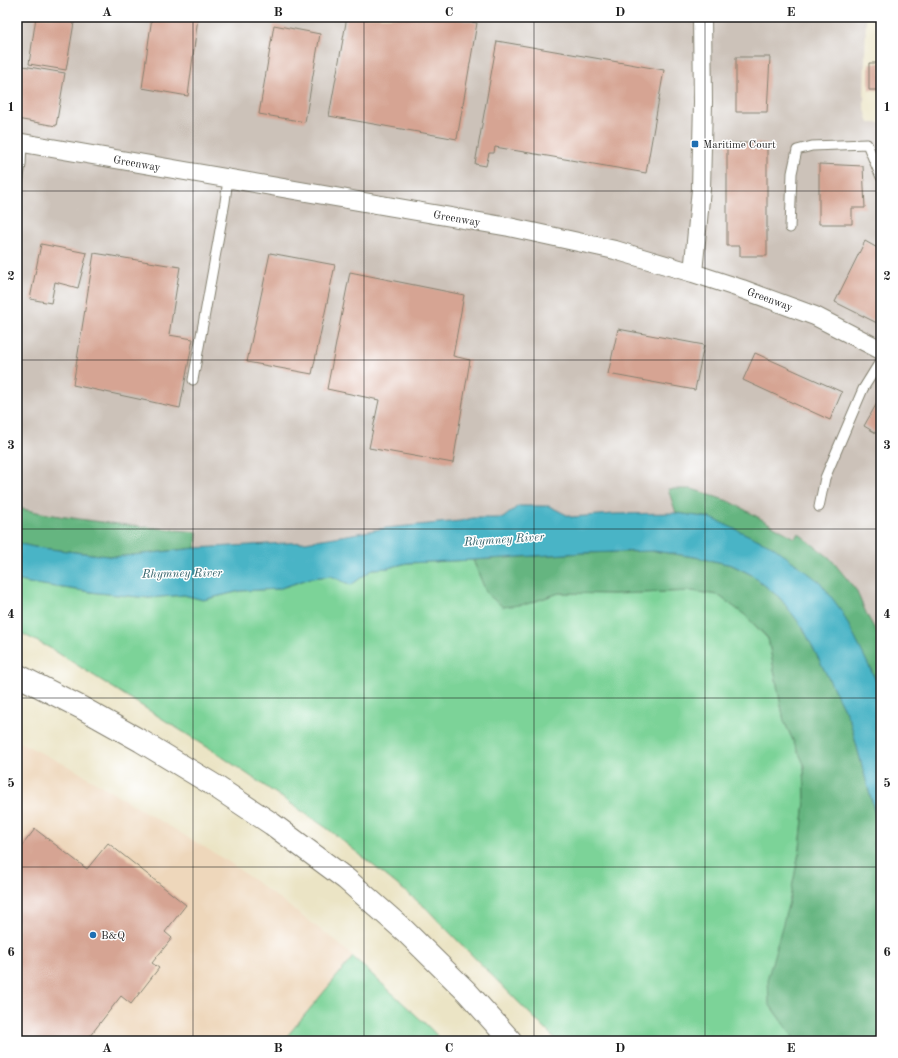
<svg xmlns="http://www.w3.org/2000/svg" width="898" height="1058" font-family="'Old Standard TT',serif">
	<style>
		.built { fill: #eed7bb }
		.industrial { fill: #ccc2b9 }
		.green { fill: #7cd398; stroke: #4c785a }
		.forest { fill: #65b580; stroke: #40684e }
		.water { fill: #48b4c6; stroke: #326871 }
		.building { fill: #d6a493 }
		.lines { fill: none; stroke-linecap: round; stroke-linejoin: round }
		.service-casing { stroke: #848070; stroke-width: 11 }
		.minor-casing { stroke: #848070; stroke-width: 20 }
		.primary-casing { stroke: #848070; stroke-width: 24 }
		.service { stroke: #fff; stroke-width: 9 }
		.minor { stroke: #fff; stroke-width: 18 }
		.primary { stroke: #fff; stroke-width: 22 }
		.grid { fill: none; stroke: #1c1c1c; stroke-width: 1; stroke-opacity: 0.55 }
		.poi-dot { fill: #1f6fb2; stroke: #fff; stroke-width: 1.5 }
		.labels { text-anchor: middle; stroke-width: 3; stroke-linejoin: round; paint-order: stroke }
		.poi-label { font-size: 11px; fill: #1c1c1c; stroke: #fff; text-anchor: start }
		.street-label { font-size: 11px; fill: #1c1c1c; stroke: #fff }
		.water-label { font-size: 12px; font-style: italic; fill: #306068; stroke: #fff }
		.neatline { fill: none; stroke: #1c1c1c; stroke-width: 1.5 }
		.grid-label { font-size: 13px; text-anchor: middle; font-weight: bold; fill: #1c1c1c }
	</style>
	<rect width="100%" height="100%" fill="#fff"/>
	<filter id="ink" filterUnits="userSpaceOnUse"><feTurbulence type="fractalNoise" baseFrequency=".025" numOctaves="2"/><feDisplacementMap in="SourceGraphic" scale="8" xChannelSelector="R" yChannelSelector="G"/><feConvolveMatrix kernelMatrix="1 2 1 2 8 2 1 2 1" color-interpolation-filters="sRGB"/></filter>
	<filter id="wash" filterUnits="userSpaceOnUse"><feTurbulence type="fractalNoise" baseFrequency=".012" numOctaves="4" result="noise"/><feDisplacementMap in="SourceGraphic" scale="16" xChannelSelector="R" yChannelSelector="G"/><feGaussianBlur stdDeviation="0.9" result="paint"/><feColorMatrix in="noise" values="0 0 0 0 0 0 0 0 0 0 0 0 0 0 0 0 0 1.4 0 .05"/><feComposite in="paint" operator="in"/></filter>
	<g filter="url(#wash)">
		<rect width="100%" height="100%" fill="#ebe4c5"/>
		<path class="built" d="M17 741 72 768 229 862 337 942 430 1028 442 1041H17Z"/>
		<path class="industrial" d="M17 17H866L864 106 869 123H881V640L867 615 856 590 842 572 830 558 797 533 795 538 731 502 668 489 676 513 614 514 571 517 549 506H518L503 518H473L460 521 386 528 347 535 305 542 196 548 197 532 101 522 43 514 17 508Z"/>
		<path class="green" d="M473 560 487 594 527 604 559 593 614 594 692 591 718 595 745 615 768 639 784 721 804 764 805 801 800 848 769 1004 796 1041H557L454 937 426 908 328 829 215 752 50 648 17 631V580L29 583 98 593 149 598 184 595 203 600 240 591 278 589 311 578 331 576 351 585 373 569 388 568 407 563Z
			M353 957 430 1028 442 1041H283Z"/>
		<path class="forest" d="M668 489H692L731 502 795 538 798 533 830 558 856 590 867 615 881 640V692L870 667 711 518 676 513Z
			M17 508C76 521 137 526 197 532L196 548 116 557 34 547 17 543Z
			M654 551 695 557 732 565 752 575 780 598 803 627 850 721 881 836V1041H796L769 1004 768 977 790 898 800 848 805 801 804 764 784 721 768 638 745 615 718 595 692 591 614 594 559 593 527 604 503 607 487 594 473 560 582 553Z"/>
		<path class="water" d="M518 506H549L571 517 614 514 676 513 711 518 772 546 820 582 841 610 870 668 881 692V836L850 721 803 628 780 598 752 575 732 565 695 557 654 551 582 553 473 560 407 563 388 568 373 569 351 585 331 576 311 578 278 589 240 591 203 600 184 595 149 598 98 593 29 583 17 580V543L34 547 116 557 196 548 305 542 347 535 386 528 460 521 473 518H503Z"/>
		<g id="blocks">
			<path class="building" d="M36 17H75L66 70 29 64Z
				M152 17H198L188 96 142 88Z
				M347 17H445L477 23 457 139 329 116Z
				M274 25 320 34 305 122 259 114Z
				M497 41 664 70 646 173 495 147 494 153H489L486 166 475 164Z
				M736 57H770L767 112H736Z
				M869 63H881V90H869Z
				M17 65 65 73 56 126 17 119Z
				M727 143H767V256H740V246H727Z
				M819 164 863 166 865 208H852V224H819Z
				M865 241 881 250V325L835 302Z
				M41 244 87 253 78 288 55 282 51 303 30 299Z
				M94 253 180 267 169 335 193 339 180 408 73 385Z
				M270 253 335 265 312 374 247 362Z
				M350 272 464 295 453 356 470 360 453 463 369 448 379 400 327 389Z
				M618 329 704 345 695 390 608 374Z
				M755 353 842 392 830 420 743 380Z
				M881 396V436L864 426Z
				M35 829 87 869 108 843 186 905 165 932 172 938 152 963 159 968 131 1004 121 996 86 1041H17V852Z"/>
		</g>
	</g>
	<g filter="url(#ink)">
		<use href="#blocks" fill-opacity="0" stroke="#848070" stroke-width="1"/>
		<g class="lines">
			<g class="service-casing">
				<path id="service" d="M17 188 21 165 22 143
					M790 228 792 173 797 150 812 146 867 144 881 177
					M193 380 225 202 228 179
					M819 507 825 478 863 389 881 360"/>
			</g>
			<g class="minor-casing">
				<path id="minor" d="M17 142 509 227 615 250 693 273 742 289 815 316 881 350
					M693 273 701 189 703 102 702 17"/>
			</g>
			<g class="primary-casing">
				<path id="primary" d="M17 675 82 708 141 741 212 784 272 824 346 879 405 931 467 992 511 1041"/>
			</g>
			<use href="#service" class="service"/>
			<use href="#minor" class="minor"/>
			<use href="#primary" class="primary"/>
		</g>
	</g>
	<path class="grid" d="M193 17V1041M364 17V1041M534 17V1041M705 17V1041M17 191H881M17 360H881M17 529H881M17 698H881M17 867H881"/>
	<g class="poi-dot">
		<rect x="691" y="140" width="8" height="8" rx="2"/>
		<circle cx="93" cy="935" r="4"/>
	</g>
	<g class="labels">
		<g class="poi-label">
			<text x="703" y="148">Maritime Court</text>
			<text x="101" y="939">B&amp;Q</text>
		</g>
		<g class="street-label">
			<text transform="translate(137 163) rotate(10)" y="4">Greenway</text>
			<text transform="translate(457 218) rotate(10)" y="4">Greenway</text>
			<text transform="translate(770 299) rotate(20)" y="4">Greenway</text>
		</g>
		<g class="water-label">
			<text transform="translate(504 539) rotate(-4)" y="4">Rhymney River</text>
			<text transform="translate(182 573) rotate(-1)" y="4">Rhymney River</text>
		</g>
	</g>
	<rect width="898" height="1058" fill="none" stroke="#fff" stroke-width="44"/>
	<rect x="22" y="22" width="854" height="1014" class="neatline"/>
	<g class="grid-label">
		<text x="107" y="16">A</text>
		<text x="278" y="16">B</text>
		<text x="449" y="16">C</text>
		<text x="620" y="16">D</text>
		<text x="791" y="16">E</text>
		<text x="11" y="111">1</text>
		<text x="887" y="111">1</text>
		<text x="11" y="280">2</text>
		<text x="887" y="280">2</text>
		<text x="11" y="449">3</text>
		<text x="887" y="449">3</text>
		<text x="11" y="618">4</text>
		<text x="887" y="618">4</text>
		<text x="11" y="787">5</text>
		<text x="887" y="787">5</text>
		<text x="11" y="956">6</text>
		<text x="887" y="956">6</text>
		<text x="107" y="1052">A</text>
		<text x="278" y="1052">B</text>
		<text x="449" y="1052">C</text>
		<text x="620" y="1052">D</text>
		<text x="791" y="1052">E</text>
	</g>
</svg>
